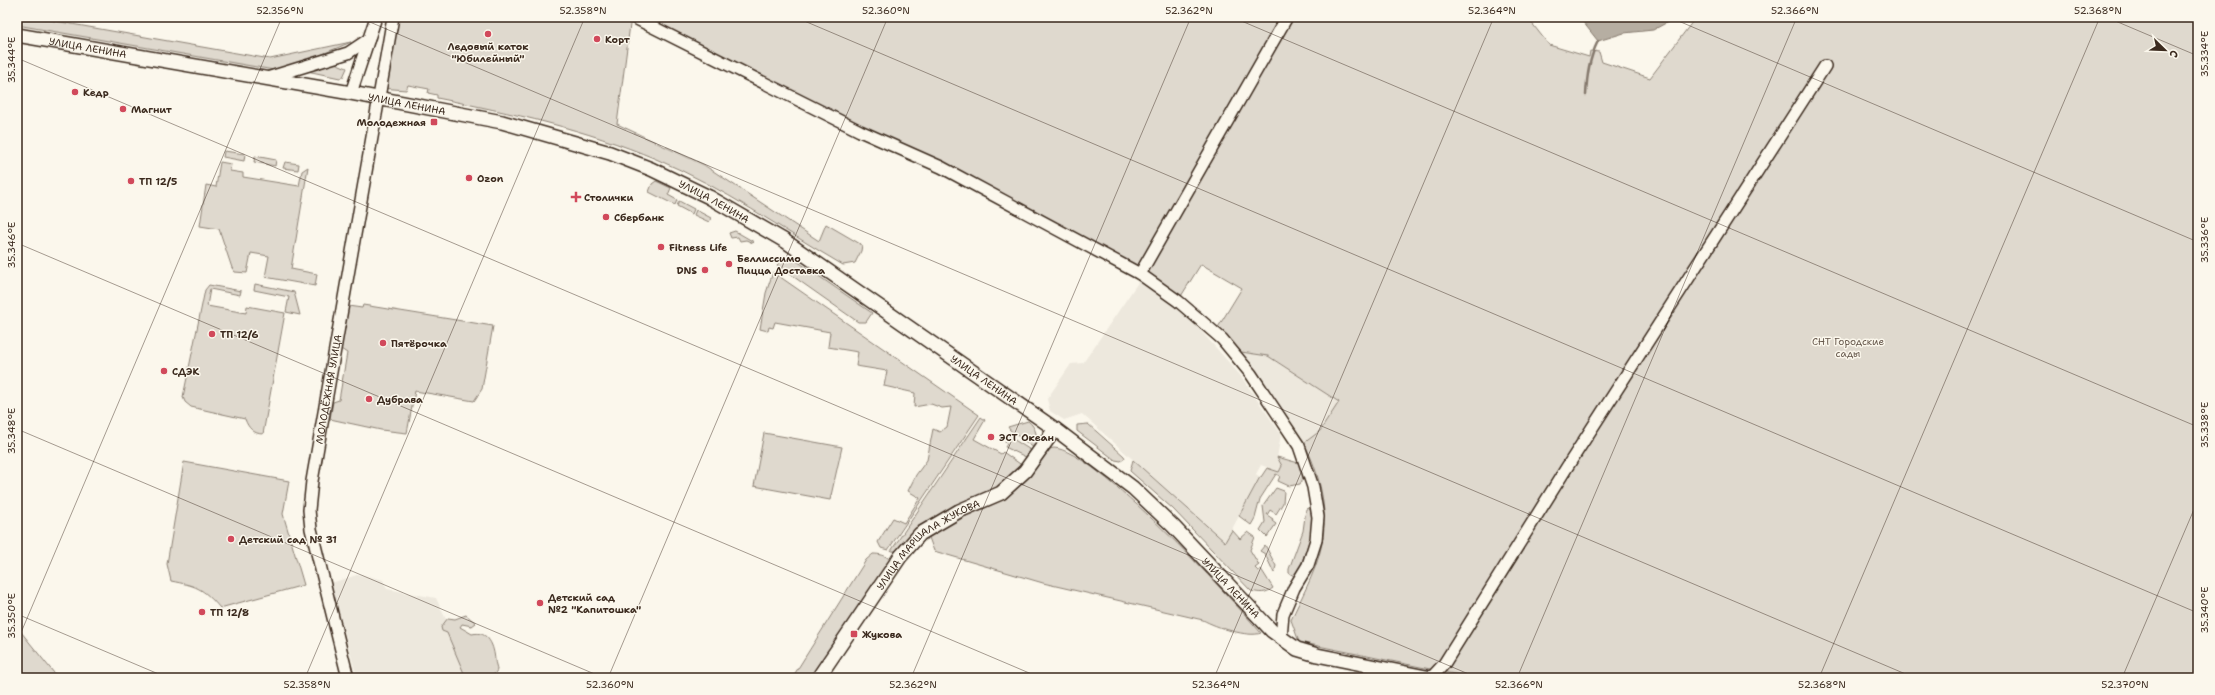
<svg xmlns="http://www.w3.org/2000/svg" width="2215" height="695" font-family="'Shantell Sans',sans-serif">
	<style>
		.built { fill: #ede8dd }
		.green { fill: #dfd9ce; stroke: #8d8276 }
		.water { fill: #b6aea2; stroke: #85796d }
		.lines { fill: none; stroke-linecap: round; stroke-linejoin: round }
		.stream { stroke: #85796d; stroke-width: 2.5 }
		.minor-casing { stroke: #3b2a1e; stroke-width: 14 }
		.major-casing { stroke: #3b2a1e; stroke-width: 16 }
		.minor { stroke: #fbf7ec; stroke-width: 11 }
		.major { stroke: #fbf7ec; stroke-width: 13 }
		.ticks { fill: none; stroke: #3b2a1e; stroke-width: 1; stroke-opacity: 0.45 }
		.poi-dot { fill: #d1495b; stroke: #fbf7ec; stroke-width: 1.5 }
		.labels { text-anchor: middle; stroke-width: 3; stroke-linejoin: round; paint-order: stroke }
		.poi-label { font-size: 10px; font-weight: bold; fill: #3b2a1e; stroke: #fbf7ec; text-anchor: start }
		.street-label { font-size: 10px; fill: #3b2a1e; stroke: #fbf7ec }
		.park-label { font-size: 10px; fill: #64564a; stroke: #fbf7ec }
		.neatline { fill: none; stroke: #3b2a1e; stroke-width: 1.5 }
		.ticks-label { font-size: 10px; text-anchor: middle; fill: #3b2a1e }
	</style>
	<rect width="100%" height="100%" fill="#fbf7ec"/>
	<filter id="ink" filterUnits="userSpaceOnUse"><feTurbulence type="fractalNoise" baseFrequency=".025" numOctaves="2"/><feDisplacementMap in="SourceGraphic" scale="8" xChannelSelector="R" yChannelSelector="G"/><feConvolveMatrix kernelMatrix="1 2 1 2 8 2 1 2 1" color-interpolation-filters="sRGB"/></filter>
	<g filter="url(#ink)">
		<path class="built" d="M1139 281 1164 297 1201 331 1240 375 1281 434 1277 458 1282 466 1279 472 1261 465 1256 474 1260 477 1225 542 1082 414 1064 420 1050 411 1047 399 1071 364 1083 363Z
			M1241 352 1268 356 1339 402 1320 431 1304 443 1257 372Z
			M360 574 383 580 387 589 436 598 473 678H357L331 583Z"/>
		<path class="green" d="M17 17H32L270 59 351 42 287 69 274 70 17 25Z
			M393 17H631L617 124 704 165 819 241 826 224 862 245 861 251 855 263 843 265C781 229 723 187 656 159 585 129 512 113 437 98V95L428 93 429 89 408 85 406 90 381 88Z
			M633 17H1527L1549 45 1589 57 1590 51 1599 52 1602 62 1650 78 1696 17H2198V678H1474L1299 642 1291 620C1301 598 1314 575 1320 552 1330 515 1321 476 1304 443L1320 431 1339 402 1268 356 1241 352 1217 329 1242 288 1201 264 1178 301 1140 274Z
			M335 63 347 68 343 77 340 78 307 71Z
			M224 151 245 154 244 161 223 157Z
			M255 156 276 160 275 166 254 162Z
			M220 162 231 164 230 171 243 173V177L299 186 302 171 308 167 291 269 317 274 315 286 265 277 269 256 251 253 247 273 235 272 232 268 219 229 200 226 206 185 216 187Z
			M285 162 299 164 298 170 283 168Z
			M656 181 671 188 668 195 677 200 675 205 649 192 652 184Z
			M679 201 694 209 692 214 677 206Z
			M696 210 711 218 709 222 694 215Z
			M735 231 754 242 753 243 746 240 740 241 738 237 731 238 729 233Z
			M784 257 794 259 872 313 866 322H858L777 265Z
			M773 272 979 415 888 550 881 548 878 542 893 518 904 523 920 498 908 491 916 475 927 460 933 429 940 432 947 427 951 407 942 408 931 404 914 407 915 393 884 386 887 371 856 366 858 352 828 347 830 332 775 322 773 328 769 327 768 331 760 329 766 293Z
			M255 284 294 292 300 315 286 312 289 297 254 290Z
			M209 285 241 291 240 295 210 289 207 306 246 313 247 306 285 313 263 434C254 434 248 428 245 419L191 407 185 402 183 397 205 290Z
			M363 305 493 326 482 389 474 401 415 391 407 433 381 430 330 419 333 402 339 400 347 353 341 349 348 306 362 308Z
			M981 417 985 420 974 439 1001 454 1003 452 1023 466 998 487 931 519 912 534 898 551H891Z
			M1028 421C1036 427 1039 438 1034 448L1010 430 1008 427Z
			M1088 424 1124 456 1125 458 1121 461 1115 460 1077 431V425Z
			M764 433 842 447 830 500 754 486Z
			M1008 436 1032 451 1028 458 1005 447 1007 444 1005 442Z
			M1054 448C1095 450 1230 597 1261 633 1248 638 1216 627 1203 620L1043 583 934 551 928 535C954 519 984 511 1009 495 1026 483 1036 465 1049 449Z
			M1277 457 1302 464C1304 473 1305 476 1300 484L1289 486 1278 481 1280 476 1276 474 1260 499 1255 518 1251 525 1239 516 1260 477H1261L1267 468 1279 472 1282 466Z
			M1133 460 1225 542 1232 530 1240 539 1248 532 1255 537 1250 550 1259 565 1255 568 1258 571 1261 569 1273 588C1265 594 1260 593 1251 591L1173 509 1130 471Z
			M184 462 289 481 283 514 304 585 220 608C202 587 196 586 171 581L167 564Z
			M1276 488 1284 491 1283 503 1276 514 1270 510 1267 515 1273 519 1272 521 1276 524 1267 537 1260 530 1265 522 1263 506Z
			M1308 508 1313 512 1312 533 1298 574 1294 576 1289 573V569L1303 531 1306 509Z
			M1265 545 1276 566 1274 573 1265 554 1260 551Z
			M873 554C879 554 886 555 890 560L812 678H792L866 560Z
			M466 615 476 623 472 626 462 624 460 627 472 634C489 630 494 647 495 660 495 663 497 667 497 670 496 673 493 674 492 678H466L447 633 442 631 441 627 448 618 455 619Z
			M17 627 58 678H17Z"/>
		<path class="water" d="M1579 17H1677L1653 30 1624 33 1598 41Z"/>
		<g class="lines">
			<path class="stream" d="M1586 95C1587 76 1589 59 1598 41"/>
			<g class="minor-casing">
				<g id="minor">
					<path d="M633 17 860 131 941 167 1140 274 1178 301 1222 339 1251 374 1299 446 1313 487 1318 517 1316 540 1308 565 1294 588 1283 614 1281 638"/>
					<path d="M267 78 348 53 369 39"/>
					<path d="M351 93 376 17"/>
					<path d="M1140 274 1287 17"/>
					<path id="s1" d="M348 678 311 529 309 510 312 481 393 17"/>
					<path d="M1431 678 1444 664 1567 467 1825 66"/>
				</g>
			</g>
			<g class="major-casing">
				<g id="major">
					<path id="s2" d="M17 35 351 93 502 122 610 153 651 169 709 197 785 241 1055 429 1133 488 1173 526 1272 631 1297 649 1317 655 1431 678"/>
					<path id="s3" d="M818 678 900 557 920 534 959 511 1001 493 1025 471 1055 429"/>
				</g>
			</g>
			<use href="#minor" class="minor"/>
			<use href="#major" class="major"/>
		</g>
	</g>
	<path class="ticks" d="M358 17 1915 678M795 17 2198 613M1232 17 2198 427M1669 17 2198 242M2106 17 2198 56M17 58 1478 678M17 243 1041 678M17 429 604 678M17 614 168 678M17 642 282 17M305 678 585 17M608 678 888 17M911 678 1191 17M1214 678 1494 17M1517 678 1797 17M1819 678 2100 17M2122 678 2198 500"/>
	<g class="poi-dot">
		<circle cx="488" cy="34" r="4"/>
		<circle cx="597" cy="39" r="4"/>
		<circle cx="75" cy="92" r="4"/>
		<circle cx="123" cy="109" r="4"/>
		<rect x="430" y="118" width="8" height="8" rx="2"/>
		<circle cx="469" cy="178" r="4"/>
		<circle cx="131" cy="181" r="4"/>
		<path d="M574 191h4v4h4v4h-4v4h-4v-4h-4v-4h4z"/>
		<circle cx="606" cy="217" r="4"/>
		<circle cx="661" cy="247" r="4"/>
		<circle cx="729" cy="264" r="4"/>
		<circle cx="705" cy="270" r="4"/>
		<circle cx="212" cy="334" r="4"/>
		<circle cx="383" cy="343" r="4"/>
		<circle cx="164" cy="371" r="4"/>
		<circle cx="369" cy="399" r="4"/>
		<circle cx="991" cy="437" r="4"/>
		<circle cx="231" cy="539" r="4"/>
		<circle cx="540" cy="603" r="4"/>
		<circle cx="202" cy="612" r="4"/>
		<rect x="850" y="630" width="8" height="8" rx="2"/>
	</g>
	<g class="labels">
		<g class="poi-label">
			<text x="605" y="43">Корт</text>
			<text x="488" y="50" text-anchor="middle">Ледовый каток<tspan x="488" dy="12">"Юбилейный"</tspan></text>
			<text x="83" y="96">Кедр</text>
			<text x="131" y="113">Магнит</text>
			<text x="426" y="126" text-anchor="end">Молодежная</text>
			<text x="477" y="182">Ozon</text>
			<text x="139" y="185">ТП 12/5</text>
			<text x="584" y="201">Столички</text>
			<text x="614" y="221">Сбербанк</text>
			<text x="669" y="251">Fitness Life</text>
			<text x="737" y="262">Беллиссимо<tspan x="737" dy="12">Пицца Доставка</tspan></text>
			<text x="697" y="274" text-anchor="end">DNS</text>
			<text x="220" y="338">ТП 12/6</text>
			<text x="391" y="347">Пятёрочка</text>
			<text x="172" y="375">СДЭК</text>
			<text x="377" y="403">Дубрава</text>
			<text x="999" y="441">ЭСТ Океан</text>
			<text x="239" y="543">Детский сад № 31</text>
			<text x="548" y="601">Детский сад<tspan x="548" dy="12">№2 "Капитошка"</tspan></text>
			<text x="210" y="616">ТП 12/8</text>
			<text x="862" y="638">Жукова</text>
		</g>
		<g class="street-label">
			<text dy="4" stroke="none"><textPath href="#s2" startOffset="72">УЛИЦА ЛЕНИНА</textPath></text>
			<text dy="4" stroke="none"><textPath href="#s2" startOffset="396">УЛИЦА ЛЕНИНА</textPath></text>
			<text dy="4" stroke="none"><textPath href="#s2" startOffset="720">УЛИЦА ЛЕНИНА</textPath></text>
			<text dy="4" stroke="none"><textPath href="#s2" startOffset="1044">УЛИЦА ЛЕНИНА</textPath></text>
			<text dy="4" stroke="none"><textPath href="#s1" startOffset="295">МОЛОДЁЖНАЯ УЛИЦА</textPath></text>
			<text dy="4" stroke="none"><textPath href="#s3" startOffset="176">УЛИЦА МАРШАЛА ЖУКОВА</textPath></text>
			<text dy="4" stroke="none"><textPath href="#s2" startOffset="1368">УЛИЦА ЛЕНИНА</textPath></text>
		</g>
		<g class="park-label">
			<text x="1848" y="345">СНТ Городские<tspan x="1848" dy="12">сады</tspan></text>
		</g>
	</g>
	<rect width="2215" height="695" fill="none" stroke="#fbf7ec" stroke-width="44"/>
	<g transform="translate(2165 50) rotate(113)" stroke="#fbf7ec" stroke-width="3" paint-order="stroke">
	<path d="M0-3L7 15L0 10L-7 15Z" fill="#3b2a1e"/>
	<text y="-6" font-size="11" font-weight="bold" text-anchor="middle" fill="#3b2a1e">С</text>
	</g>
	<rect x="22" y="22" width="2171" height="651" class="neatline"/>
	<g class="ticks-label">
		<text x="280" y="14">52.356°N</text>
		<text x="583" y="14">52.358°N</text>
		<text x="886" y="14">52.360°N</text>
		<text x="1189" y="14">52.362°N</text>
		<text x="1492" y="14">52.364°N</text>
		<text x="1795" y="14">52.366°N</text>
		<text x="2098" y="14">52.368°N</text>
		<text transform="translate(2204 54) rotate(-90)" y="4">35.334°E</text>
		<text transform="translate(11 60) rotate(-90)" y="4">35.344°E</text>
		<text transform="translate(2204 240) rotate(-90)" y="4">35.336°E</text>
		<text transform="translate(11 245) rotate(-90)" y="4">35.346°E</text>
		<text transform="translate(2204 425) rotate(-90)" y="4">35.338°E</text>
		<text transform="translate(11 431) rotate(-90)" y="4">35.348°E</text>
		<text transform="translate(2204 610) rotate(-90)" y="4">35.340°E</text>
		<text transform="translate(11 616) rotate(-90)" y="4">35.350°E</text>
		<text x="307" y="688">52.358°N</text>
		<text x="610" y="688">52.360°N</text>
		<text x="913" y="688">52.362°N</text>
		<text x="1216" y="688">52.364°N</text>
		<text x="1519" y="688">52.366°N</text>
		<text x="1822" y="688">52.368°N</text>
		<text x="2125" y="688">52.370°N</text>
	</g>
</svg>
